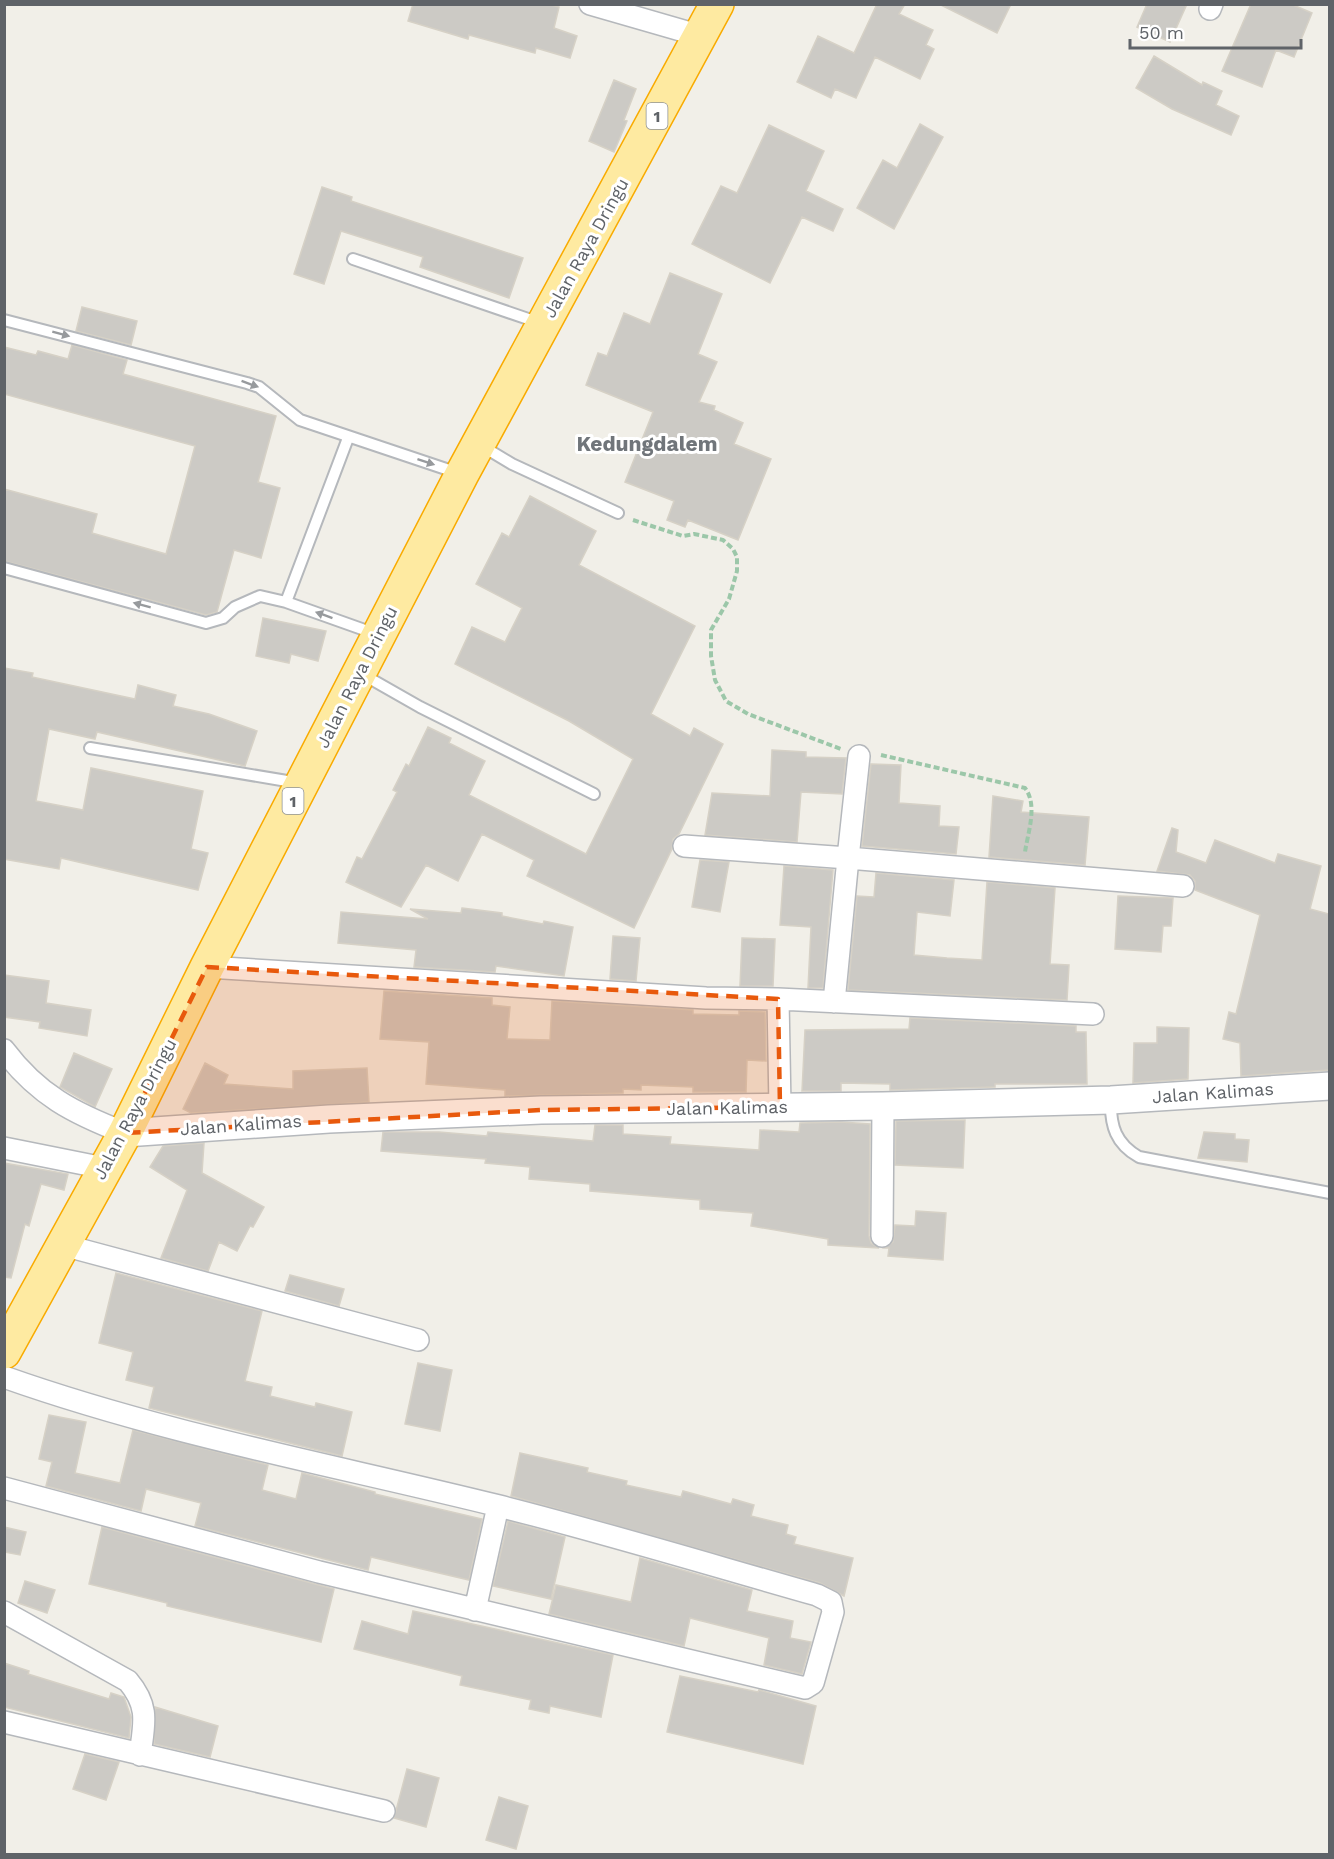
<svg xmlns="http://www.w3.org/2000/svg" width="1334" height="1859" font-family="'Work Sans',sans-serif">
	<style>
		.building { fill: #cccac5; stroke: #d6d1c6; stroke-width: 1.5 }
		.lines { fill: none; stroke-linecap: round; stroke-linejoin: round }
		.service-casing { stroke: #b5b8bc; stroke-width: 14 }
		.minor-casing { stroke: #b5b8bc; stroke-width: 24 }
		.tertiary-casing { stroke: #b5b8bc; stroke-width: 30 }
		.trunk-casing { stroke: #f9ab00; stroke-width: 36 }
		.path { stroke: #9cc7a9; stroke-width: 4; stroke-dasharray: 6 3; stroke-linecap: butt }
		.service { stroke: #fff; stroke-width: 10 }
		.minor { stroke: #fff; stroke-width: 21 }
		.tertiary { stroke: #fff; stroke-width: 27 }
		.trunk { stroke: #feeaa1; stroke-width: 33 }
		.oneway { fill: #979a9d }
		.marked { fill: #e8590c; fill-opacity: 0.2; stroke: #e8590c; stroke-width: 4.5; stroke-dasharray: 12 8; stroke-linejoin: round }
		.labels { text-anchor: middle; stroke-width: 6; stroke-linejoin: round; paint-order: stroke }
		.shield { fill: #fff; stroke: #8f9295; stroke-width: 1.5 }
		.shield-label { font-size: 16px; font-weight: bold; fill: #5f6368 }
		.street-label { font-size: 18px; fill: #5f6368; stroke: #fff }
		.quarter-label { font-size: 21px; font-weight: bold; fill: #70757a; stroke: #fff }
	</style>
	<rect width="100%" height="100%" fill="#f1efe8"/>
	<path class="building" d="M413 4H548L559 7 554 28 577 36 570 58 536 48 535 53 469 35 468 39 408 21Z
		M877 4H905L899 14 933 30 926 45 934 49 920 79 875 57 856 98 835 89 831 98 797 82 818 36 854 53Z
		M939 4H1011L997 33Z
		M1147 4H1187L1170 42 1137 27Z
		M1251 4H1291L1312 13 1294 57 1276 50 1262 87 1222 71Z
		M1154 56 1202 85 1203 82 1222 91 1216 105 1239 116 1231 135 1172 109 1136 88Z
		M614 80 636 89 624 120 627 121 614 152 589 141Z
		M920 124 943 137 894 229 857 208 883 160 897 168Z
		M769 125 824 151 806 191 843 209 833 231 802 217 770 283 692 244 721 186 737 193Z
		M322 187 352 197 351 201 523 258 509 298 420 267 423 257 341 231 324 284 294 274Z
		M670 273 722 294 698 354 717 362 699 402 715 406 714 410 743 423 734 444 771 459 738 540 688 520 685 527 667 520 674 501 625 482 653 412 586 385 598 353 607 356 624 313 650 324Z
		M82 307 137 321 131 345 76 331Z
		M72 345 127 360 123 374 276 416 258 482 280 488 261 558 234 550 217 612 206 615 4 561V489L97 514 92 533 166 554 195 446 4 394V347L36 355 38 351 68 359Z
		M530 496 596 531 579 565 695 626 651 714 690 736 694 728 723 744 679 834 673 839 672 849 634 928 527 876 534 860 482 834 458 881 426 865 401 907 346 882 357 857 362 859 397 792 393 790 406 764 409 766 428 727 451 738 449 743 485 761 469 795 586 854 633 759 569 721 455 664 472 627 505 642 522 608 476 584 502 533 509 537Z
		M263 618 326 631 318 661 291 654 289 663 256 656Z
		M4 668 33 673 32 677 135 699 138 685 176 695 173 706 209 714 257 731 245 766 97 732 95 739 49 729 36 801 83 810 91 768 203 791 191 849 208 853 198 890 61 858 59 869 4 859Z
		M772 750 806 752V757L846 758 842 794 801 792 797 842 705 835 712 793 770 796Z
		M871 764 901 765 899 803 940 806 939 826 959 827 956 854 862 846Z
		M993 796 1023 801 1021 812 1089 817 1085 865 989 857Z
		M1172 828 1178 830 1176 852 1206 863 1215 840 1275 863 1278 854 1321 866 1310 909 1329 914V1070L1241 1076 1240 1043 1223 1039 1229 1012 1236 1014 1260 915 1195 890V881L1190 875 1157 871Z
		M700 860 729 862 720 912 692 907Z
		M784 866 833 870 823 988H808L811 927 780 925Z
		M876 873 954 880 950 916 917 912 914 955 947 958 982 960 987 882 1055 888 1050 964 1069 965 1067 1000 848 990 857 896 874 897Z
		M1118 896 1173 898 1171 926H1163L1161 952 1115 949Z
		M462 908 502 913V916L543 924 544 921 573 927 564 976 496 966 495 972 414 967 416 950 338 943 341 912 428 919 410 909 461 913Z
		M613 936 640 938 636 981 610 979Z
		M742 938 775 939 773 986H740Z
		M4 975 49 981 46 1003 91 1010 87 1036 39 1028 40 1022 4 1017Z
		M384 991 492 998V1005L510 1007 507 1039 550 1040 552 1001 693 1010V1014L739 1015V1011L765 1012 766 1061 747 1060 746 1092H693V1087L641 1085V1090L623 1089V1093L505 1096V1090L426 1084 429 1042 380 1039Z
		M910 1018 1076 1026V1032H1086L1087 1084H995V1087L890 1090V1084L841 1083V1091H802L805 1030 909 1029Z
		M1157 1027 1189 1028 1188 1079 1133 1083 1134 1043H1157Z
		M74 1053 112 1069 95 1107 60 1087Z
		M205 1063 228 1075 224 1084 293 1089V1071L367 1068 369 1102 191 1113 183 1109Z
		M965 1120 963 1168 895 1165 896 1121Z
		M841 1122 870 1124 869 1236 871 1243 879 1248 828 1245V1239L751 1226 753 1213 700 1209V1200L590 1191V1184L529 1179 530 1167 485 1163 486 1159 381 1151 383 1132H439L487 1136 488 1132 593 1141 595 1125H623V1134L671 1137 670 1144 759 1150 760 1130 799 1132 800 1123Z
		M1204 1132 1235 1134V1139L1249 1140 1247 1162 1198 1158Z
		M204 1143 202 1173 264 1207 253 1227 250 1226 237 1251 219 1242 208 1271 161 1258 187 1190 150 1167 163 1146Z
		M4 1163 68 1174 64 1190 41 1184 29 1226 25 1224 11 1278 4 1277Z
		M916 1211 946 1213 943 1260 888 1256 889 1248H884L893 1242 895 1225 915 1226Z
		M116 1273 262 1311 245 1381 272 1387 270 1396 315 1407 316 1403 352 1412 342 1456 149 1408 154 1387 126 1380 133 1352 99 1343Z
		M290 1275 344 1289 339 1306 285 1291Z
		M418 1363 452 1370 440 1431 405 1424Z
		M49 1415 86 1422 75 1473 120 1483 133 1430 268 1465 262 1490 296 1499 302 1473 375 1492V1494L482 1519 469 1580 371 1557 368 1570 195 1526 201 1503 146 1489 141 1511 46 1486 52 1462 39 1459Z
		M520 1453 588 1468 587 1472 627 1481 626 1485 681 1497 683 1491 731 1504 733 1499 754 1505 751 1516 788 1525 786 1534 796 1537 794 1544 853 1558 844 1596 820 1583 511 1496Z
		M508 1521 565 1537 551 1599 493 1586Z
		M4 1527 26 1532 20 1555 4 1552Z
		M102 1527 334 1589 321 1642 167 1606V1603L89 1584Z
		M640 1558 752 1590 747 1611 793 1621 790 1638 811 1642 802 1674 764 1665 769 1638 690 1618 684 1646 549 1614 556 1585 631 1602Z
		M25 1581 55 1590 47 1613 18 1603Z
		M413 1611 613 1655 601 1717 550 1706 549 1713 529 1709 531 1700 460 1685 462 1676 354 1649 362 1621 408 1634Z
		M4 1663 29 1671 28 1674 109 1699 111 1693 124 1697 131 1717 129 1738 4 1707Z
		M680 1676 758 1692 759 1690 816 1706 803 1764 667 1732Z
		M155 1707 218 1726 210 1757 154 1744Z
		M85 1754 119 1762 106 1800 73 1789Z
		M407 1769 439 1778 426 1827 394 1818Z
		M499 1797 528 1806 516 1849 486 1840Z"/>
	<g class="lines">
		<g class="service-casing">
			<path id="service" d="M353 259 540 323
				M4 320 247 383 259 387 300 420 458 473
				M482 446 512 464 618 513
				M4 568 206 623 223 618 235 607 260 596 286 602 376 634
				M286 602 348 438
				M362 674 420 707 594 794
				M90 748 299 783
				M1111 1100C1110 1126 1116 1144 1139 1157L1330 1193"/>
		</g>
		<g class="minor-casing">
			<path id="minor" d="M590 4 701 36
				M1210 9 1212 4
				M859 756 848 858 1183 886
				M684 846 848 858 834 1002
				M207 967 706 998 778 999 780 1107
				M778 999 1093 1014
				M4 1050C38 1095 73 1113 125 1133
				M4 1148 104 1168
				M882 1236 883 1106
				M63 1245 418 1340
				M4 1377C165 1434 334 1465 499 1506 606 1533 711 1565 817 1595L831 1602 833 1612 813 1683 805 1688 319 1572 4 1488
				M475 1610 498 1506
				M4 1612 128 1681C150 1707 144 1724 140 1755
				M4 1722 384 1811"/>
		</g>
		<g class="tertiary-casing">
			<path id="tertiary" d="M125 1133 329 1119 541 1110 883 1106 1111 1100 1330 1086"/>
		</g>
		<g class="trunk-casing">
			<path id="trunk" d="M4 1352 125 1133 207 967 462 474 717 4"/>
		</g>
		<path class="path" d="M633 520 683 536 694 534 723 540 733 549 737 557V571L729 599 711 630V656L715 680 726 701 748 714 841 749
			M881 755 1025 788C1038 805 1028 832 1025 852"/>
		<use href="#service" class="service"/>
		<use href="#minor" class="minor"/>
		<use href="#tertiary" class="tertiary"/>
		<use href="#trunk" class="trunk"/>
	</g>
	<defs><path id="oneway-solid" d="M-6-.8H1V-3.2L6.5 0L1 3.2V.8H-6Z" transform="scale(1.5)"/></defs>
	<g class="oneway">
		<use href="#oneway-solid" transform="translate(61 334) rotate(15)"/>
		<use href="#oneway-solid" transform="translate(250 384) rotate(20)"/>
		<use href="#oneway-solid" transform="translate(426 462) rotate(18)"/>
		<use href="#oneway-solid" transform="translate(142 605) rotate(-165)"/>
		<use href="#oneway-solid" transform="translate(324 615) rotate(-160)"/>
	</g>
	<path class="marked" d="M207 967 778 999 780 1107 541 1110 125 1133Z"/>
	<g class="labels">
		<g class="shield">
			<rect x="646.5" y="103" width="21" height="26" rx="4.5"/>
			<rect x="282.5" y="788" width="21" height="26" rx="4.5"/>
		</g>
		<g class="shield-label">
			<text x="657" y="122">1</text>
			<text x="293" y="807">1</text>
		</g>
		<g class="street-label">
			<text transform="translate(586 248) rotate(-61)" y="6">Jalan Raya Dringu</text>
			<text transform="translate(357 677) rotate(-63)" y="6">Jalan Raya Dringu</text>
			<text transform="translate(1213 1093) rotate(-4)" y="6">Jalan Kalimas</text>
			<text transform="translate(727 1108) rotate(-1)" y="6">Jalan Kalimas</text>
			<text transform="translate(135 1109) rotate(-62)" y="6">Jalan Raya Dringu</text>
			<text transform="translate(241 1125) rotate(-4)" y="6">Jalan Kalimas</text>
		</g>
		<g class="quarter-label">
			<text x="647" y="451">Kedungdalem</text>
		</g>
	</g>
	<rect width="1334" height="1859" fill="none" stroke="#5f6368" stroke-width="12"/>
	<path d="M1130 39v9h171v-9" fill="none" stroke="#5f6368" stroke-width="3"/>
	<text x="1139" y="39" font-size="18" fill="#5f6368" stroke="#ffffff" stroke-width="4.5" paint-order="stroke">50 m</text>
</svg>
